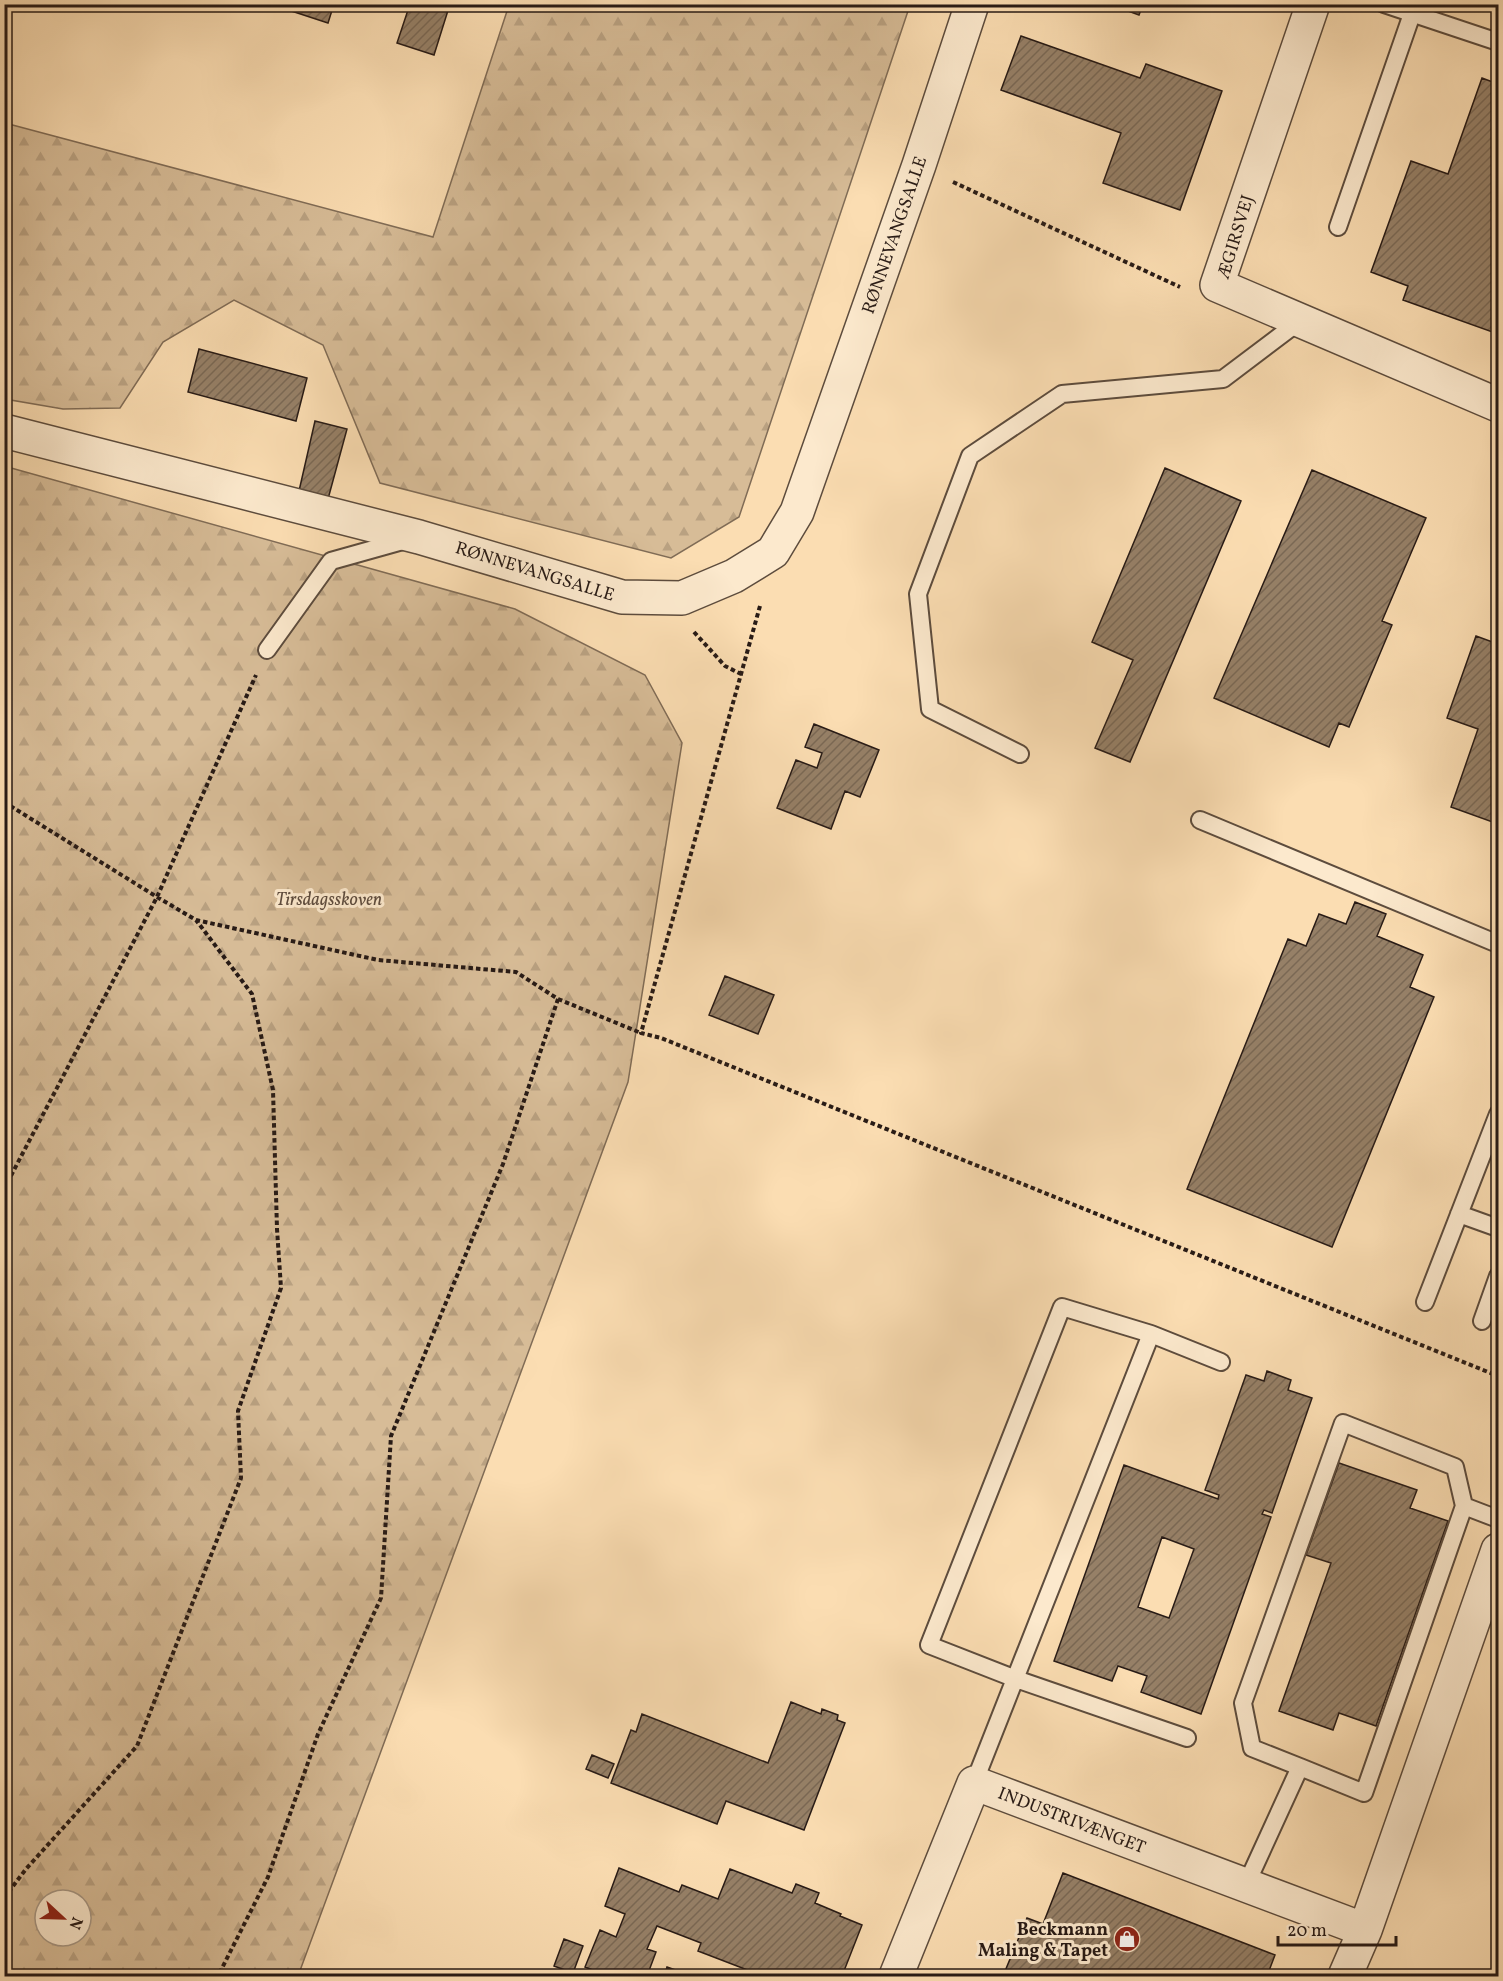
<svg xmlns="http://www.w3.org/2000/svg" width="1503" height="1981" font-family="Vollkorn,serif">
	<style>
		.forest { fill: url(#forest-firs); stroke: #806c56; stroke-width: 1.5; fill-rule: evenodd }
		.building { fill: url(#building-hatch); stroke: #281b16; stroke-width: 1.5; fill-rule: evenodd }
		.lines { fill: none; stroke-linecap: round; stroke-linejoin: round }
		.lane-casing { stroke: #5d4c3d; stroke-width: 20 }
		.street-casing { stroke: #5d4c3d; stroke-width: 36 }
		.path { stroke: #281b16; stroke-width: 4; stroke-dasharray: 4.5 3; stroke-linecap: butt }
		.lane { stroke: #fce9cd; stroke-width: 16 }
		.street { stroke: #fce9cd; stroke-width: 33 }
		.labels { text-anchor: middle; stroke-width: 6; stroke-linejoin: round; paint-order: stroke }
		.street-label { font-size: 18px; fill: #281b16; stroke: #fce9cd }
		.park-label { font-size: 18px; font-style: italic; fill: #5d4b3d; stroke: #fce9cd }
		.poi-label { font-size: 18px; font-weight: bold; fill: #281b16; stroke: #fce9cd; text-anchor: end }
	</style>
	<defs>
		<pattern id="forest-firs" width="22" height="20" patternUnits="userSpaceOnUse" patternTransform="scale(1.5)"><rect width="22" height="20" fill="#d7bc97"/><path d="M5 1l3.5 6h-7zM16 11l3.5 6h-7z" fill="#b9a181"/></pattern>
		<pattern id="building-hatch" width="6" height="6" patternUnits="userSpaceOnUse" patternTransform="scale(1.5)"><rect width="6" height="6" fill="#968067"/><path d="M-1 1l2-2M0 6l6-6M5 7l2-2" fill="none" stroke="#7a6854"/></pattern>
	</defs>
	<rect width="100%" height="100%" fill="#fbddb2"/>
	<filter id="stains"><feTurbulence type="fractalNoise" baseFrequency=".00333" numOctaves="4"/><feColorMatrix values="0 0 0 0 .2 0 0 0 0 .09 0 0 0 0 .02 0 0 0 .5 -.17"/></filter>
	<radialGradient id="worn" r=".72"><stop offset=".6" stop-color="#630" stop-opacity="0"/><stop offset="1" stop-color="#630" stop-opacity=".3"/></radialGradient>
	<path class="forest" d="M509 5H910L739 517 671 558 380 483 323 345 234 300 163 342 120 408 63 409 5 399V123L433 237Z
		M4 466 515 609 645 675 682 743 628 1082 298 1976H5ZM45 1900H81V1936H45Z"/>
	<path class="building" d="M270 4H334L328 23Z
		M410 4H450L434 55 397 43Z
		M1109 4H1143L1139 15Z
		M1021 36 1140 78 1146 64 1222 91 1180 210 1103 183 1121 133 1001 90Z
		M1482 78 1498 84V334L1403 300 1408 286 1371 272 1411 161 1448 174Z
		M199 349 307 378 296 421 188 392Z
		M315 421 347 429 328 499 299 491Z
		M1165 468 1241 501 1130 762 1095 748 1133 660 1092 642Z
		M1312 470 1426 518 1382 621 1392 625 1349 727 1339 723 1329 747 1214 698Z
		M1476 636 1498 644V824L1451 807 1478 729 1447 718Z
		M814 724 879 750 860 797 845 791 831 829 777 808 796 760 817 768 822 753 805 747Z
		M1355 902 1386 914 1377 936 1423 955 1410 987 1434 997 1332 1247 1187 1189 1288 939 1306 946 1319 914 1346 924Z
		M725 976 774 995 758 1034 709 1015Z
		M1267 1371 1291 1380 1288 1390 1312 1398 1272 1513 1264 1510 1262 1514 1271 1517 1201 1714 1141 1692 1147 1676 1118 1666 1112 1681 1054 1661 1124 1465 1218 1499 1219 1495 1205 1490 1246 1375 1264 1381ZM1162 1537 1194 1549 1169 1618 1138 1607Z
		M1339 1463 1417 1490 1410 1508 1448 1521 1376 1726 1339 1713 1333 1730 1279 1711 1331 1563 1306 1555Z
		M791 1702 821 1714 822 1709 838 1715 837 1720 845 1723 804 1830 726 1801 717 1824 611 1783 631 1730 636 1732 642 1714 768 1763Z
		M592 1755 614 1764 608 1778 586 1769Z
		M619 1868 679 1892 682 1885 718 1899 730 1869 792 1893 796 1884 819 1893 815 1903 841 1914 840 1916 862 1925 842 1976H837L819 1970 817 1976H763L698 1951 701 1943 657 1926 647 1949 656 1952 647 1976H608L585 1967 600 1930 616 1937 625 1914 605 1906Z
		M1063 1873 1275 1955 1267 1976H1003L1027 1918 1043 1924Z
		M564 1939 583 1946 573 1973 554 1966Z
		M667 1967 692 1976H664Z"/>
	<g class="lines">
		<g class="lane-casing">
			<path id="lane" d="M1384 4 1498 42
				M1338 227 1412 14
				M267 650 331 561 406 540
				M1020 754 930 709 918 594 970 456 1062 394 1223 379 1301 320
				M1200 820 1498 944
				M1459 1214 1498 1228
				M1425 1302 1498 1114
				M1482 1321 1498 1276
				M1464 1506 1498 1519
				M1187 1738 1016 1679 929 1645 1062 1307 1151 1334 1221 1362
				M974 1783 1151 1334
				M1246 1885 1300 1767 1252 1748 1243 1703 1343 1423 1455 1467 1464 1506 1364 1793 1300 1767"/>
		</g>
		<g class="street-casing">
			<path id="street" d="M1313 4 1217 285 1498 405
				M4 431 419 537 622 597 682 598 734 576 773 552 797 512 919 165 972 4
				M896 1976 974 1783 1365 1930
				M1345 1976 1365 1930 1498 1550"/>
		</g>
		<path class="path" d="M953 182 1180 287
			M760 606 641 1033 661 1038 1498 1376
			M694 632 725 666 741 674
			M4 802 157 897 196 920 378 960 516 972 558 999 503 1164 391 1436 381 1598 318 1734 268 1877 218 1976
			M558 999 641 1033
			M4 1189 157 897 256 675
			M4 1898 26 1869 137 1746 241 1478 238 1411 281 1288 277 1229 273 1090 252 994 196 920"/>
		<use href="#lane" class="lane"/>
		<use href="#street" class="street"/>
	</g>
	<defs>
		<g id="shop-disc" transform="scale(1.35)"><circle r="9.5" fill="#8f2418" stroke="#fce9cd"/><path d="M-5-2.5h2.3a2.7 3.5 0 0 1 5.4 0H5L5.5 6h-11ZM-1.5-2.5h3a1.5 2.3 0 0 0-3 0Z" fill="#fff"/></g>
	</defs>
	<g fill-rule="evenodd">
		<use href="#shop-disc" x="1127" y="1939"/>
	</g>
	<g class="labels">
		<g class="street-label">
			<text transform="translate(894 235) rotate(-71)" y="6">RØNNEVANGSALLE</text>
			<text transform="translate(1235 237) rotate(-73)" y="6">ÆGIRSVEJ</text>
			<text transform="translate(535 571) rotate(17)" y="6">RØNNEVANGSALLE</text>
			<text transform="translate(1072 1820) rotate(21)" y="6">INDUSTRIVÆNGET</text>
		</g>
		<g class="park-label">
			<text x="329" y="905">Tirsdagsskoven</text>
		</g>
		<g class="poi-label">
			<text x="1108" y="1935">Beckmann<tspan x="1108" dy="21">Maling &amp; Tapet</tspan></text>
		</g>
	</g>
	<rect width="1503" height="1981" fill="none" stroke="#fbddb2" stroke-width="24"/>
	<rect x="6" y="6" width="1491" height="1969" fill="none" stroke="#281b16" stroke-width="3"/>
	<rect x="12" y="12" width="1479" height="1957" fill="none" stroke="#281b16" stroke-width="1.5"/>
	<g transform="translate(63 1918) rotate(112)"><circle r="28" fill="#fce9cd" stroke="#a79784" stroke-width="1.5"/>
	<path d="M0-4.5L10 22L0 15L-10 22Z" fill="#8f2418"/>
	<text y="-9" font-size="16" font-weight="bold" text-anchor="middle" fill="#281b16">N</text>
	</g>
	<path d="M1278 1936v9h118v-9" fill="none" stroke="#281b16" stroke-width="3"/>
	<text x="1287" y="1936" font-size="18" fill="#281b16" stroke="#fce9cd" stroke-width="4.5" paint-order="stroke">20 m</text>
	<rect width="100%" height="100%" filter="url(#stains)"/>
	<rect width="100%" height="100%" fill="url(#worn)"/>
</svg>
